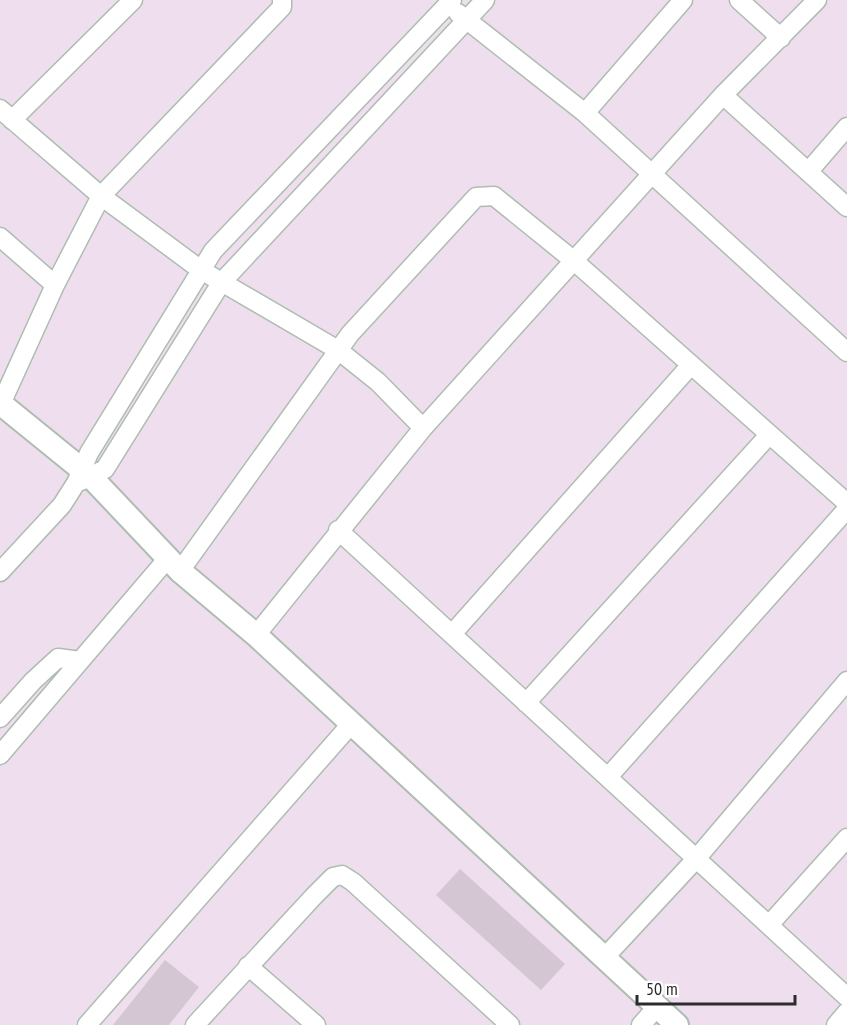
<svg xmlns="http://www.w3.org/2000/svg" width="847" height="1025" font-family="'PT Sans Narrow',sans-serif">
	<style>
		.building { fill: #d4c6d3 }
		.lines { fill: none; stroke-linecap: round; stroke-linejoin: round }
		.minor-casing { stroke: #aebdb2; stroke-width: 21 }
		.tertiary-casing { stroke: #aebdb2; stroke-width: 26 }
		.minor { stroke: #fff; stroke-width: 18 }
		.tertiary { stroke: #fff; stroke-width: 22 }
	</style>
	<rect width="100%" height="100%" fill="#efdeee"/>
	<path class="building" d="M460 869 565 964 541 990 436 895Z
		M165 960 199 987 169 1025H113Z"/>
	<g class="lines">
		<g class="minor-casing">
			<path id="minor" d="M739 0 781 38
				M458 13 585 113 847 352
				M723 95 847 207
				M0 109 101 196 201 270 338 350 378 382 423 428
				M585 113 683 0
				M12 120 133 0
				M808 172 847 127
				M0 237 55 285
				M1 404 55 285 101 196 282 7V0
				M81 481 105 469 221 283 485 0
				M338 530 847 997
				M180 571 350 334 476 197 494 196 573 260 847 503
				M0 572 62 505 76 483 89 453 213 251 452 0
				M452 634 690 366
				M256 635 423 428 723 95 817 0
				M526 703 769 435
				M0 718 33 681 58 658 80 661
				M0 755 168 558
				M608 777 847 509
				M769 925 847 838
				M605 957 696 859 847 681
				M248 966 316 1025
				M87 1025 352 723
				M195 1025 314 896 333 877 342 875 353 882 510 1025
				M641 1025 657 1007
				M836 1025 847 1012"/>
		</g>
		<g class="tertiary-casing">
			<path id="tertiary" d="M0 403 91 477 180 571 256 635 677 1025"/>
		</g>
		<use href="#minor" class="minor"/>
		<use href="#tertiary" class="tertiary"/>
	</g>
	<path d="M637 995v9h158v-9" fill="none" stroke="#2c2c2c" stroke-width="3"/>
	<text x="646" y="995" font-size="18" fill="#2c2c2c" stroke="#ffffff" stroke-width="4.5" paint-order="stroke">50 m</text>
</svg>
